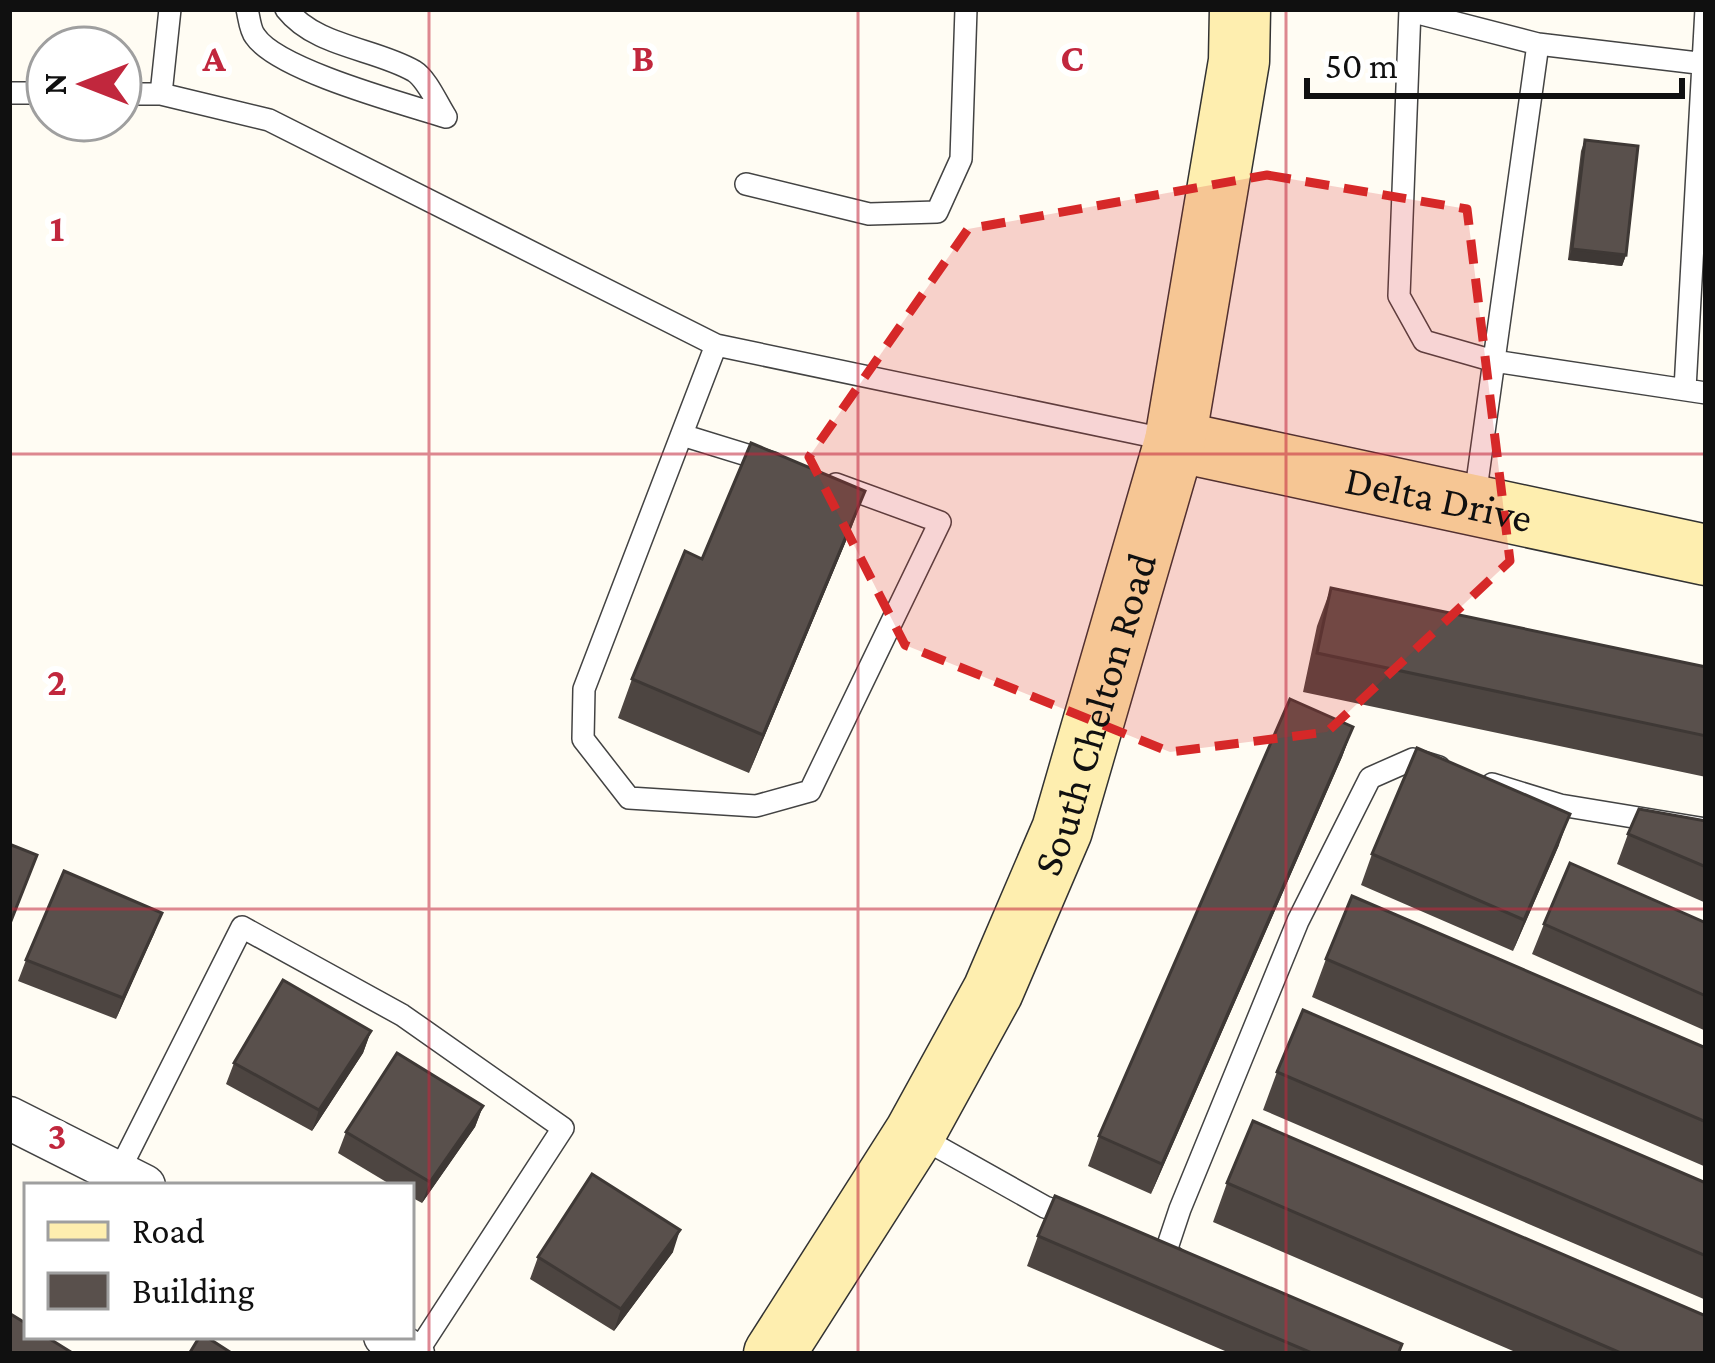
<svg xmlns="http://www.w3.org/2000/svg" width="1715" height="1363" font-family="'Crimson Pro',serif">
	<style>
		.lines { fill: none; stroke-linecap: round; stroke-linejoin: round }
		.lane-casing { stroke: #434343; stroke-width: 24 }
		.street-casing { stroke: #434343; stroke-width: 45 }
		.secondary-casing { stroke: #323232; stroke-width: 63 }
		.lane { stroke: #fff; stroke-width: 21 }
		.street { stroke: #fff; stroke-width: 42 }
		.secondary { stroke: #feeeaf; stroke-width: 60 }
		.wall { fill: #4d4541 }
		.shaded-wall { fill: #3e3835 }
		.building { fill: #59504c; stroke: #3e3835; stroke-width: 3 }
		.marked { fill: #d62828; fill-opacity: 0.2; stroke: #d62828; stroke-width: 9; stroke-dasharray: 24 15; stroke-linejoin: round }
		.grid { fill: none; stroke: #c1273d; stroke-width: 3; stroke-opacity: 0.55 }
		.labels { text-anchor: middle; stroke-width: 12; stroke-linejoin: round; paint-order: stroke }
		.street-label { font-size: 42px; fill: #101010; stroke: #fff }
		.grid-label { font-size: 39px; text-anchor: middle; font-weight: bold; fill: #c1273d; stroke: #fff; stroke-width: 12; stroke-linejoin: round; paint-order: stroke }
	</style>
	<rect width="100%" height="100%" fill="#fffcf3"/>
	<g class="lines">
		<g class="lane-casing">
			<path id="lane" d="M247 9C249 17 250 30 255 36 277 70 405 104 446 117
				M286 9C316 47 374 48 414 71 427 79 437 103 446 117
				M1410 9 1399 296 1424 341 1494 361 1706 393
				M1410 11 1538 44 1706 64
				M9 93H48
				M120 94H161L269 120 716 345 1174 441
				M161 94 170 9
				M746 184 869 214 937 212 961 159 966 9
				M716 345 584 689 583 739 629 798 756 806 810 791 940 522 836 484
				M1685 389 1706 9
				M682 435 773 463
				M1474 504 1538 44
				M1492 784 1560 805 1706 829
				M915 1134 1045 1207 1073 1217
				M119 1171 242 927 402 1015 563 1128 416 1354
				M1182 1264 1166 1251 1180 1209 1298 921 1370 778 1413 759 1439 767"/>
		</g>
		<g class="street-casing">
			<path id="street" d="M9 1118 144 1186
				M385 1336 413 1354"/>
		</g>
		<g class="secondary-casing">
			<g id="secondary">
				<path id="s1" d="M1175 441 1706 555"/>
				<path id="s2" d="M774 1354 915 1133 993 991 1062 830 1175 441 1239 61 1240 9"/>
			</g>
		</g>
		<use href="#lane" class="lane"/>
		<use href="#street" class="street"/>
		<use href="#secondary" class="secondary"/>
	</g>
	<path class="wall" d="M1585 140 1626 255 1622 266 1568 260 1581 151Z
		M851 529 749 773 618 718 632 679 702 559Z
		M1331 588 1706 667V777L1303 692 1317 626Z
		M1353 727 1342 757 1151 1194 1088 1166 1099 1136Z
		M1706 821V903L1617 864 1628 834Z
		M1559 845 1513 951 1361 885 1372 854Z
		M162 913 116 1019 18 981 26 960Z
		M1706 923V1031L1532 954 1544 924Z
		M1326 959 1706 1048V1167L1312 997Z
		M371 1031 363 1053 312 1131 226 1084 234 1063Z
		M1277 1072 1706 1183V1300L1263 1110Z
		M483 1106 475 1127 422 1203 411 1197V1186H393L338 1153 346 1132Z
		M1227 1183 1706 1354H1520L1213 1222Z
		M1038 1236 1399 1354H1232L1027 1266Z
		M673 1252 614 1331 530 1279 538 1257Z"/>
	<path class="shaded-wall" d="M1572 249 1626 255 1622 266 1568 260Z
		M865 491 851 529 749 773 763 735Z
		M1353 727 1342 757 1151 1194 1162 1164Z
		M1570 814 1559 845 1513 951 1524 920Z
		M162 913 154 934 116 1019 123 998Z
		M371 1031 363 1053 312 1131 319 1110Z
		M483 1106 475 1127 422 1203 430 1182Z
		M680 1230 673 1252 614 1331 621 1309Z"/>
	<path class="building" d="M1585 140 1638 146 1626 255 1572 249Z
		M751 443 865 491 763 735 632 679 685 551 702 559Z
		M1331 588 1706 667V736L1317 653Z
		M1290 699 1353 727 1162 1164 1099 1136Z
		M1417 748 1570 814 1524 920 1372 854Z
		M1639 809 1706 821V867L1628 834Z
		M9 844 37 855 9 926Z
		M1570 863 1706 923V996L1544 924Z
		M64 871 162 913 123 998 26 960Z
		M1352 896 1706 1048V1122L1326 959Z
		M283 980 371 1031 319 1110 234 1063Z
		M1303 1010 1706 1183V1256L1277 1072Z
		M397 1053 483 1106 430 1182 346 1132Z
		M1253 1121 1706 1316V1354H1623L1227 1183Z
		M592 1174 680 1230 621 1309 538 1257Z
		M1055 1196 1402 1344 1398 1354H1314L1038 1236Z
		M9 1313 27 1324V1336H45L74 1354H9Z
		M200 1336H205L233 1354H189Z"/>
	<path class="marked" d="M1267 175 1467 209 1510 561 1327 732 1170 752 905 645 809 457 968 229Z"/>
	<path class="grid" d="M429 9V1354M858 9V1354M1286 9V1354M9 454H1706M9 909H1706"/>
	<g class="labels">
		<g class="street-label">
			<text dy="15" stroke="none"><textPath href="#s1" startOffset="270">Delta Drive</textPath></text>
			<text dy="15" stroke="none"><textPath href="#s2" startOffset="720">South Chelton Road</textPath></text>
		</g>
	</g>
	<g class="grid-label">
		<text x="214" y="71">A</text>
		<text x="643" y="71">B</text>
		<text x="1072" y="71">C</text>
		<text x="57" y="241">1</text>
		<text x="57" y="695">2</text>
		<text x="57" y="1149">3</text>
	</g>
	<rect width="1715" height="1363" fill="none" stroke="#101010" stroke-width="24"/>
	<rect x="24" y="1183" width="390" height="156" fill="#ffffff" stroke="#9f9f9f" stroke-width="3"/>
	<rect x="48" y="1222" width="60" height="18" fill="#feeeaf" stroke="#9f9f9f" stroke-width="3"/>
	<text x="132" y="1243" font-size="36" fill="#101010">Road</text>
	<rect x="48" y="1273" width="60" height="36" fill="#59504c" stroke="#9f9f9f" stroke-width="3"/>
	<text x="132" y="1303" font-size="36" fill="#101010">Building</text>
	<g transform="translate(84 84) rotate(270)"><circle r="57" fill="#ffffff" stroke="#9f9f9f" stroke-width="3"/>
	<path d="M0-9L21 45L0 30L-21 45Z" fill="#c1273d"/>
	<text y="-18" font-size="33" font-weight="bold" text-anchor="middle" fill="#101010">N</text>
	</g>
	<path d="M1307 78v18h375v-18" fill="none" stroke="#101010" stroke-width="6"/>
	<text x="1325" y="78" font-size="36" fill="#101010" stroke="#ffffff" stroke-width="9" paint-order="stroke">50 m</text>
</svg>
